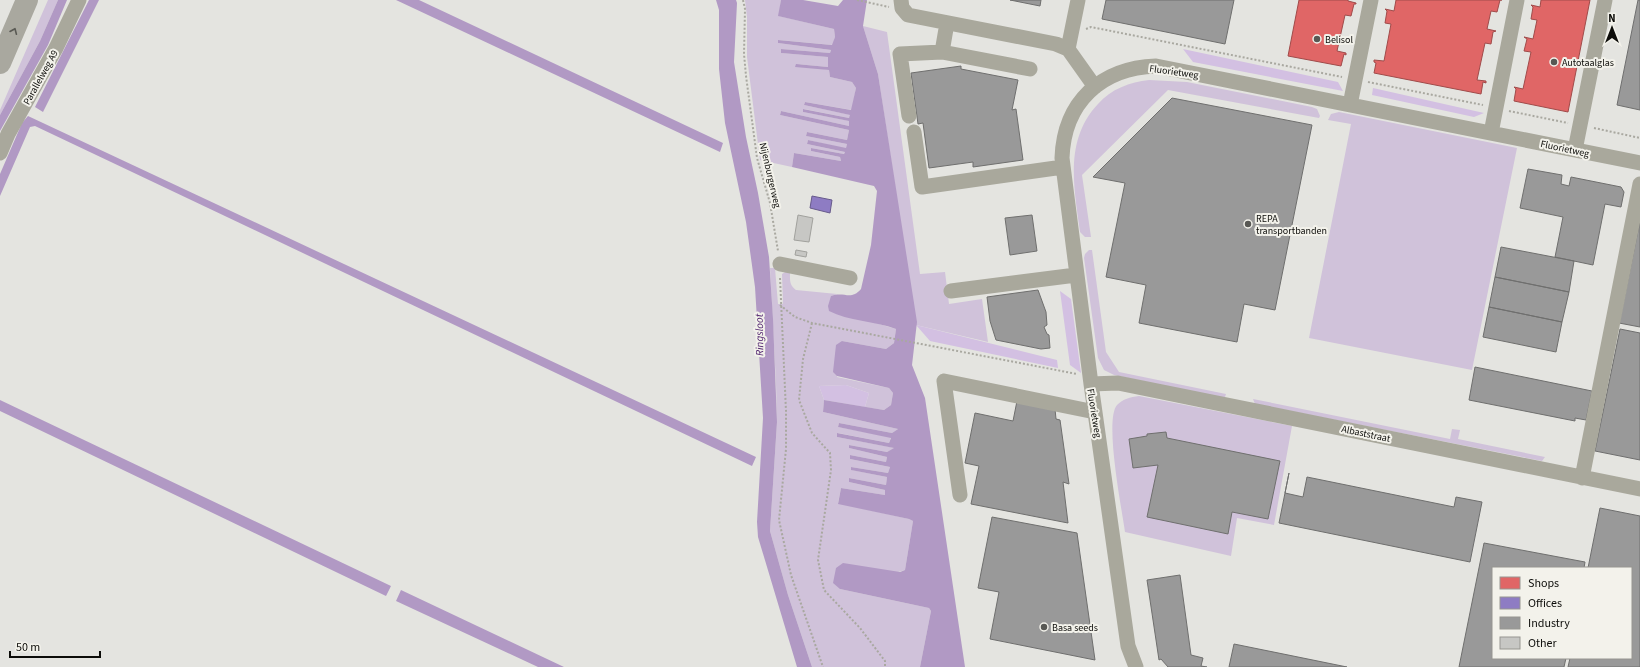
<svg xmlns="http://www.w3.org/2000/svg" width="1640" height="667" font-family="'Source Sans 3',sans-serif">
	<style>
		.green { fill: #d0c2da }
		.forest { fill: #d3c0e2 }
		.water { fill: #b199c4 }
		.shops { fill: #e06666; stroke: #a04b4a }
		.offices { fill: #8e7cc3; stroke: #675a8b }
		.industry { fill: #999; stroke: #6f6f6e }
		.building { fill: #c7c7c4; stroke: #a1a19d }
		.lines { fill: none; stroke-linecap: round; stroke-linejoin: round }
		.path { stroke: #a9a8a0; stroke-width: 2; stroke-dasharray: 2 2; stroke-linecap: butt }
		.minor { stroke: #a9a89c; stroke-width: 15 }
		.highway { stroke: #a9a89f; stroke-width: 22 }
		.oneway { stroke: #5a5a54 }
		.poi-dot { fill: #585854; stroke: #f3f2eb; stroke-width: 1.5 }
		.labels { text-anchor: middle; stroke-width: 4; stroke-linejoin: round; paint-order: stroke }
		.poi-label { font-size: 10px; fill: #0c0c09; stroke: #f3f2eb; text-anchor: start }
		.street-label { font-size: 10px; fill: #0c0c09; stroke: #f3f2eb }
		.water-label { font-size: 11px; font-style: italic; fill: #51246f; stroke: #f3f2eb }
	</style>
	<rect width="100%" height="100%" fill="#e4e4e0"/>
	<path class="green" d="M48 0H58L40 41 0 115V110Z
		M745 0H781L779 16 834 29 835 37 833 45 779 40 778 43 831 50 830 53 781 49V53L829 57 828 67 796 64 829 70 830 77 852 82 856 88 852 110 805 102 804 105 851 115 849 118 804 109 803 112 850 121 849 126 781 111 780 115 849 130 847 140 807 132 806 136 847 144 846 149 808 140 807 144 845 152 844 154 811 148V151L840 157 841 161 794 153 792 167 760 160 747 57V17Z
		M863 26 887 32 920 274 945 272 949 304 982 299 988 342 916 325 878 74Z
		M1149 80 1187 82 1312 107 1317 109 1320 116 1319 118 1168 90 1082 175 1091 237H1085L1080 232C1074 187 1064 140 1098 104 1111 89 1130 82 1149 80Z
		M1339 112 1517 148 1472 370 1309 338 1351 124 1328 120 1331 114Z
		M1089 250H1092L1106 352 1119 372 1226 394 1225 397 1223 398 1114 375 1104 370 1098 358 1084 258 1085 254Z
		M770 268H775L778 304H783L782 274 787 271H790C790 280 789 285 796 290L837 294 831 296 876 323 896 329 894 343 886 349 842 341 837 377 889 388 893 393 891 405 884 410 865 407 869 393 846 385 819 386 824 400 823 412 898 429 892 433 839 423 838 427 891 437 889 443 838 433 837 437 895 448 887 452 849 445V448L887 457 886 462 850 455V459L890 467 888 473 851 467 852 470 887 477 886 485 849 478V482L885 490V495L841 488 838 503 909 519 913 521 905 570 840 589 929 608 931 611 920 667H812L788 595 770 531 777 422 776 384Z
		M1139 396 1292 426 1274 525 1237 518 1231 556 1125 532C1122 510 1104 420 1117 405 1123 399 1130 397 1139 396Z
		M1253 399 1450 439 1452 429 1460 430 1458 439 1545 457 1542 461 1255 404Z"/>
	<path class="forest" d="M1183 49 1338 82 1343 91 1193 62Z
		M1373 88 1484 113 1474 117 1372 95Z
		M1060 291 1071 299 1081 373 1070 365Z
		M916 325 1057 360 1058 368 930 341Z
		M846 385 869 393 865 407 824 400 819 386Z"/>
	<path class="water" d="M58 0H67L48 45 0 131V115L40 41Z
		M89 0H99L43 112 35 107Z
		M396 0H419L723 143 720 152Z
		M716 0H736L737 3 734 62 746 137 758 193 769 257 773 319 777 422 770 531 788 595 812 667H797L758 537 757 522 763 418 755 287 746 222 725 123 719 69V10Z
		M781 0H803L838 6 843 0H867L863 26 878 74 917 322 912 365 925 398 965 667H920L931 611 929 608 840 589 833 583 836 568 843 563 900 572 905 570 913 521 909 519 838 504 841 488 885 495V490L849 482V478L886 485 887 477 851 470V467L888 473 890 467 850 459V455L886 462 887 457 849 448V445L887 452 894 448 837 437V433L889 443 891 438 838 427 839 423 892 433 898 429 823 412 824 400 884 410 891 405 893 393 889 388 837 376 833 372 836 345 842 341 886 349 894 343 896 329C875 321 848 321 829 311L828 306 831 296C844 291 851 301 861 289L871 245 877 191 874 186 792 167 794 153 841 161 840 157 811 151V148L844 154 845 152 807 144 808 140 846 148 847 144 806 136 807 132 847 140 849 130 780 115 781 111 849 126V121L803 112V109L849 118 850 115 804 105 805 102 851 110 856 88 852 82 830 77 829 70 795 67 796 64 828 67V57L781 53V49L830 53 831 50 778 43V40L832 45 835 37 834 29 778 16Z
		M28 116 756 457 752 466 35 126 30 127 0 196V174L22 123Z
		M0 400 391 586 386 596 0 411Z
		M401 590 564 667H538L396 601Z"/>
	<path class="shops" d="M1299 0H1348V1L1356 3V4H1354L1351 16 1345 15 1337 51 1346 53V55L1344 54 1341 66 1288 56Z
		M1396 0H1502H1500L1497 12 1491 11 1487 29 1496 31 1493 32 1491 44 1485 43 1477 80 1486 81V83L1483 82 1481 94 1374 73 1376 63 1374 62V60L1384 61 1391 24 1385 23 1387 11 1385 9 1394 11Z
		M1541 0H1590L1568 112 1514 101 1516 89 1514 87 1523 89 1531 52 1524 51 1527 39 1524 37 1533 39 1537 20 1531 19 1533 7 1531 5 1540 7Z"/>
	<path class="offices" d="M812 196 832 200 830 213 810 208Z"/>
	<path class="industry" d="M1010 0H1041L1040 6Z
		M1106 0H1234L1225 44 1102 19Z
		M1638 0H1640V110L1617 105Z
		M961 66V69L1018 80 1012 110 1016 109 1023 160 973 167V162L929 168 923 123 918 124 911 73Z
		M1172 98 1312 125 1275 310 1244 304 1237 342 1139 323 1146 285 1106 277 1125 183 1093 177Z
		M1528 169 1562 175 1561 184 1569 186 1571 177 1621 187 1624 192 1621 207 1605 204 1593 265 1555 257 1563 217 1520 208Z
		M1032 215 1037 251 1010 255 1005 218Z
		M1640 221V327L1619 323Z
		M1501 247 1574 261 1569 292 1495 277Z
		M1495 277 1569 292 1562 322 1489 307Z
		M1038 290 1046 312 1047 325 1044 327 1047 334 1049 335 1050 348 1041 349 996 340 990 321 987 297Z
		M1489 307 1562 322 1556 352 1483 337Z
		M1620 329 1640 333V460L1595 451Z
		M1475 367 1592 391 1586 420 1575 418V421L1469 400Z
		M1017 401 1055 409 1056 419 1060 420 1069 484 1063 482 1068 523 971 504 979 466 965 463 975 413 1013 421Z
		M1166 432 1167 438 1280 461 1268 519 1232 512 1228 534 1147 517 1158 465 1133 468 1129 439 1147 436V434Z
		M1289 473 1285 493 1303 497 1307 477 1454 507 1456 497 1482 502 1470 562 1279 523Z
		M1600 508 1640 516V667H1568L1570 658H1631V568H1588Z
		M992 517 1077 533 1095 660 990 639 999 592 978 588Z
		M1484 543 1585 562 1584 568H1493V658H1566L1564 667H1459Z
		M1180 575 1191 655 1203 658 1201 666 1207 667H1168L1161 659 1159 660 1147 580Z
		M1234 644 1347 667H1229Z"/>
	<path class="building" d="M798 215 813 218 809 242 794 240Z
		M796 250 807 252 806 257 795 255Z"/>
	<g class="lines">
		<path class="path" d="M743 0 745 9 744 54 746 76 757 158 770 203 778 251
			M857 0 889 7
			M1086 29 1091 27 1342 77
			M1368 82 1483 105
			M1509 111 1568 123
			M1594 128 1640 138
			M780 278 786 411V449L779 520 791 575 823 667
			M780 305 795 317 812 323 1077 374
			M812 323 803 359 799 400 812 433 830 453 831 470 818 560 824 590 860 628 885 661V667"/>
		<path class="minor" d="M901 0 902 8 908 15 1056 44 1068 49 1095 87
			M1068 49 1078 0
			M942 52 947 23
			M1350 105 1371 0
			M909 116 900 54 942 52 1030 69
			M914 132 922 187 1063 167
			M1491 133 1517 0
			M1575 150 1605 0
			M0 153 8 134 56 48 79 0
			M780 264 850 278
			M951 291 1076 275
			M1091 384 1118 383 1640 489
			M1582 478 1640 184
			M960 495 944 381 1095 412
			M1136 667 1128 646 1091 384 1062 158C1064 102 1101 68 1156 66L1640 163"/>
		<path class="highway" d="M0 63 27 0"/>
	</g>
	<defs><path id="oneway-chevron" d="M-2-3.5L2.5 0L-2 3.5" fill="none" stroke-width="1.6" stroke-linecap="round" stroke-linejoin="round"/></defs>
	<use class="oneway" href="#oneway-chevron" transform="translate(14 31) rotate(-67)"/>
	<g class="poi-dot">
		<circle cx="1317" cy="39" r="4"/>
		<circle cx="1554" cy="62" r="4"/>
		<circle cx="1248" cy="224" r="4"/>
		<circle cx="1044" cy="627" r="4"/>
	</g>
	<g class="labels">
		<g class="poi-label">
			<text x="1325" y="43">Belisol</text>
			<text x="1562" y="66">Autotaalglas</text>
			<text x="1256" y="222">REPA<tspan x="1256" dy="12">transportbanden</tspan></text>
			<text x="1052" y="631">Basa seeds</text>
		</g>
		<g class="street-label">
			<text transform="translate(1174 71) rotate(8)" y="4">Fluorietweg</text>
			<text transform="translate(40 77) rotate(-61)" y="4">Parallelweg A9</text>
			<text transform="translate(1565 148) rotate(12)" y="4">Fluorietweg</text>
			<text transform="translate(771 175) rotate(77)" y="4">Nijenburgerweg</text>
			<text transform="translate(1095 413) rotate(81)" y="4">Fluorietweg</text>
			<text transform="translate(1366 433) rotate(12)" y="4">Albaststraat</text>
		</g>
		<g class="water-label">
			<text transform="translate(759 335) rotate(-91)" y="4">Ringsloot</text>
		</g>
	</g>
	<rect x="1492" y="567" width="140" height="92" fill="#f3f2eb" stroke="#979691"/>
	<rect x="1500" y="577" width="20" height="12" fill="#e06666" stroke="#979691"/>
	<text x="1528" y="587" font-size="12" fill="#0c0c09">Shops</text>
	<rect x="1500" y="597" width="20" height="12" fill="#8e7cc3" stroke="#979691"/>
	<text x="1528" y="607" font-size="12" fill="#0c0c09">Offices</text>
	<rect x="1500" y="617" width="20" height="12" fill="#999999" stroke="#979691"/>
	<text x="1528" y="627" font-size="12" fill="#0c0c09">Industry</text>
	<rect x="1500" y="637" width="20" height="12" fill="#c7c7c4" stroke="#979691"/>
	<text x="1528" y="647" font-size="12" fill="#0c0c09">Other</text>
	<g transform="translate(1612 28)" stroke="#f3f2eb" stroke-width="3" paint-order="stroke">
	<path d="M0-3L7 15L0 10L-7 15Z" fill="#0c0c09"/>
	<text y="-6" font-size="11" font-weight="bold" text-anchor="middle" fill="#0c0c09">N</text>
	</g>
	<path d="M10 651v6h90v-6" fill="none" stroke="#0c0c09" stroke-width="2"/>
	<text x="16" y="651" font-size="12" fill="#0c0c09" stroke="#f3f2eb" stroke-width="3" paint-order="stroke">50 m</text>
</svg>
